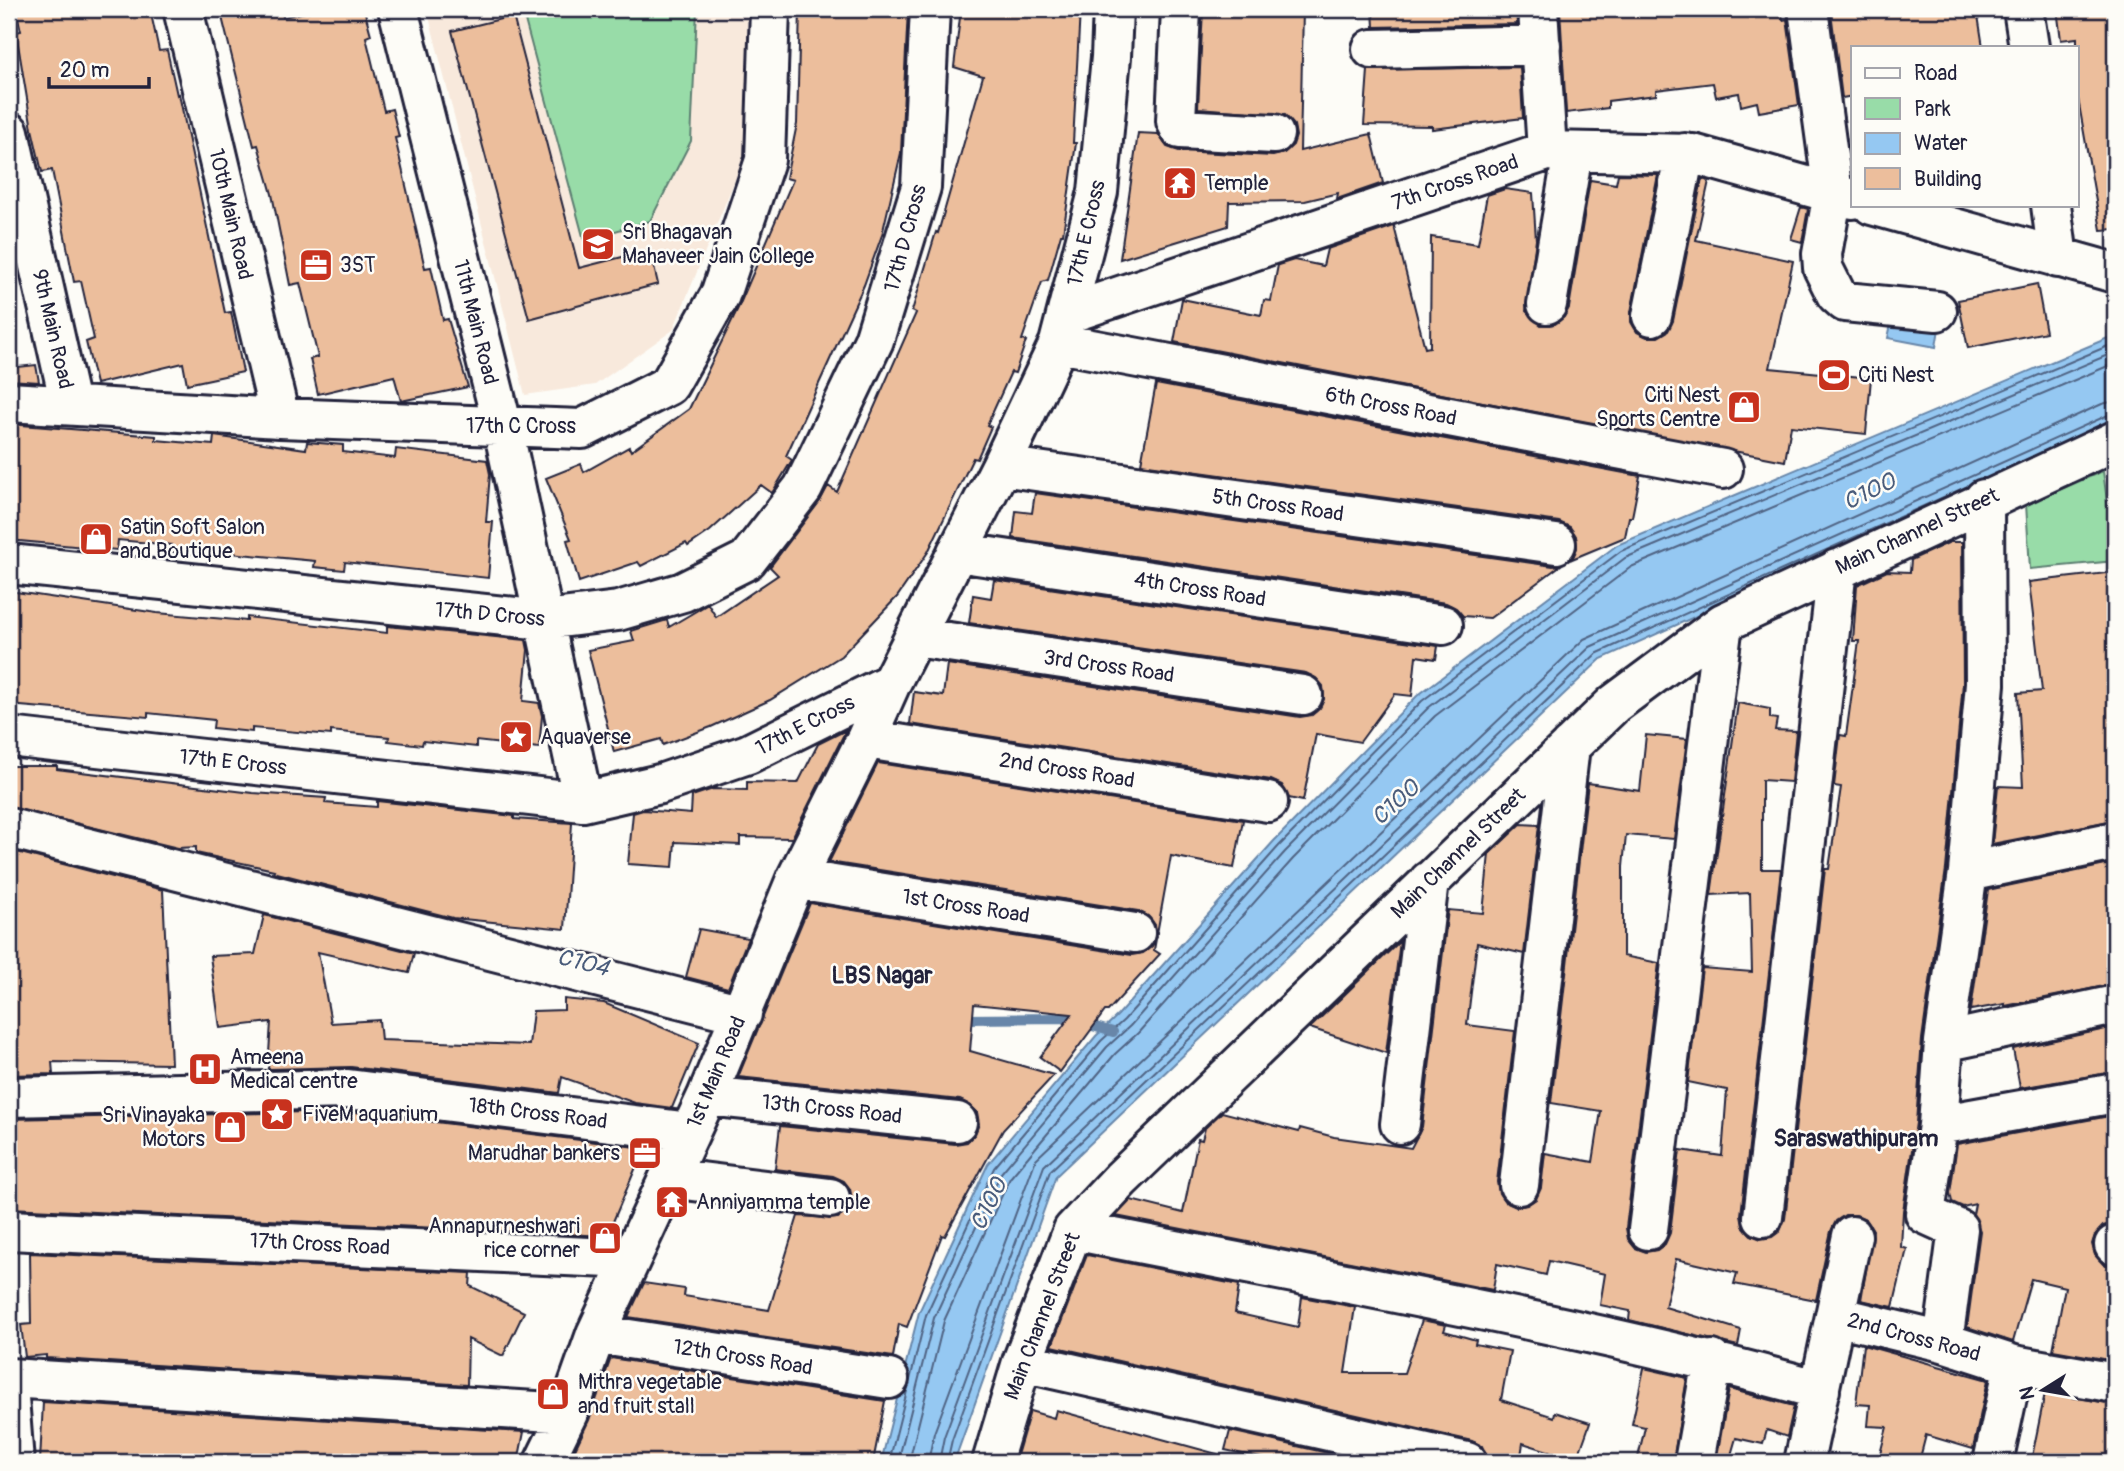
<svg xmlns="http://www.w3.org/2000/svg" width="2124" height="1471" font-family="Pangolin,sans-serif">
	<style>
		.built { fill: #f8e9dc }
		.green { fill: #98dca8; stroke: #5d7f72; stroke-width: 2 }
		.water { fill: #95c8f2; stroke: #6786a9; stroke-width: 2 }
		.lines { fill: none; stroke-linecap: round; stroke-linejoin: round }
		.shore { stroke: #506484; stroke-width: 2 }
		.stream { stroke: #6786a9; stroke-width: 10 }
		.building { fill: #ecbe9c; stroke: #22223b; stroke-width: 2 }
		.minor-casing { stroke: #22223b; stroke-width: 44 }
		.major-casing { stroke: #22223b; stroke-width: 44 }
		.minor { stroke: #fdfcf7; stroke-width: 38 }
		.major { stroke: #fdfcf7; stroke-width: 38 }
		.labels { text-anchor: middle; stroke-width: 5; stroke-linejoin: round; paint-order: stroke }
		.street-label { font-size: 21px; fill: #22223b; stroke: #fdfcf7 }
		.poi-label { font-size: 21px; fill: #22223b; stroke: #fdfcf7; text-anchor: start }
		.water-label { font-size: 23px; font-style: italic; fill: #4a5c7b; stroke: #fdfcf7 }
		.neighbourhood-label { font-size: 23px; font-weight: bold; fill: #22223b; stroke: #fdfcf7 }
	</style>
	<rect width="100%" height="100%" fill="#fdfcf7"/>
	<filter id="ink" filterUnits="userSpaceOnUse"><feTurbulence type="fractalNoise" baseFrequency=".0143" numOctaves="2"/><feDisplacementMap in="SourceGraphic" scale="14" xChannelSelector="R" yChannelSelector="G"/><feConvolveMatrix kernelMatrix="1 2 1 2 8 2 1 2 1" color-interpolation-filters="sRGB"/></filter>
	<g filter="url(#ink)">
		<path class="built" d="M427 9H748L744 158 673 330 595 385 525 395Z"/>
		<path class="green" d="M522 9H697L691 141 650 221 584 240Z
			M2103 471 2115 561 2030 569 2026 504Z"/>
		<path class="water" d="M1894 310 1941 316 1936 347 1888 338Z
			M2115 335V427L1601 659 1056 1176 954 1462H881L919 1312 988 1164 1096 1036 1118 1015 1274 841 1417 696 1617 545Z"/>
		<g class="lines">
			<path class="shore" d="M910 1380 926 1315 994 1168 1101 1041 1124 1020 1279 846 1422 701 1621 551 2115 343
				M889 1462 908 1387
				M898 1462 934 1318 1001 1173 1107 1047 1130 1026 1285 852 1428 708 1625 558 2115 352
				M909 1462 944 1321 1010 1178 1115 1054 1138 1033 1293 859 1435 716 1631 567 2115 363
				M928 1462 934 1433 1036 1159 1584 639 2102 404 2115 401
				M939 1462 944 1437 1044 1166 1590 647 2115 412
				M947 1462 952 1440 1050 1171 1596 654 1970 485"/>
			<path class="stream" d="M962 1019 1065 1018 1113 1032"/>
		</g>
		<path class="building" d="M16 9H150L159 51 167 50 177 95 179 94 225 313 231 312 243 372 187 384 183 363 96 384 86 342 94 339 81 281 74 282 52 170 42 172 32 129 16 32 21 31Z
			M220 9H281L283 17 319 9H364L371 35 366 37 384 111 392 109 399 137 395 138 425 268 431 267 443 320 448 319 468 387 401 401 394 376 318 394 310 359 318 357 300 283 290 285 272 194 258 145 254 146Z
			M800 9H908L901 153 882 235 864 285 786 456 792 460 772 493 761 485 710 531 688 546 686 543 641 566 638 562 579 582 567 540 571 539 546 478 581 464 584 472 629 447 631 451 689 409 739 306 793 180 786 178 797 124Z
			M961 9H1080L1073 143H1076L1063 234H1061L1048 280 1042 282 1022 340 1026 341 1015 373 1011 372 987 425 991 427 977 459 973 458 928 552 897 597 841 656 770 700 711 727 663 745 661 739 614 752 588 650 634 641 631 631 667 620 669 627 708 604 716 617 778 575 770 567 820 501 828 486 837 492 916 313 912 311 936 232 938 233 983 76 954 67Z
			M1203 9H1303L1300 151 1371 134 1383 183 1337 199 1338 193 1305 201 1229 202 1228 226 1120 259 1138 133 1158 134 1167 147 1179 151 1273 156 1284 153 1293 145 1296 136 1294 125 1285 115 1198 108Z
			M1373 9H1516L1517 24 1374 27Z
			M1560 9H1781L1783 20 1787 19 1799 105 1759 112 1757 102 1741 106 1739 93 1716 97 1713 83 1656 90V95L1608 101V108L1566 113Z
			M1853 9H1977L1983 47H1853V96L1842 98 1831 12Z
			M2057 9H2115V229L2101 230 2077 93V38L2061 40Z
			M513 16 579 268 650 250 658 284 529 319 452 31Z
			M1520 67 1523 118 1432 129V126L1364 125 1368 70Z
			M1618 174 1658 175 1631 312V322L1637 332 1647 337H1658L1668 331 1673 321 1702 179 1709 181 1696 240 1793 261 1770 368 1871 378 1866 434 1791 426 1785 461 1174 342 1182 299 1261 315 1264 300 1271 301 1278 265 1294 260 1323 266 1327 249 1394 226 1425 348 1430 347 1431 237 1478 244 1487 195 1505 189 1533 193 1536 240 1526 311 1541 325 1555 324 1564 317 1569 308 1590 180 1616 184Z
			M1801 207 1808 209 1802 242 1791 239Z
			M2037 284 2046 332 1968 348 1958 300Z
			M36 365 39 382 9 380V368Z
			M1156 384 1640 476 1632 517H1629L1625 537 1572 559 1577 548 1576 536 1570 527 1559 522 1141 464Z
			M9 424 156 436V440L213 445 214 436 306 449 307 442 343 445V452L395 458 396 449 487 460 490 474 486 522H493L488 578 345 562 344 570 314 567 315 561 199 550V555L171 552 172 545 118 540 117 550 9 540Z
			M1035 493 1553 566 1561 565 1490 618 1463 616 1456 608 1446 603 1013 538 1016 511 1032 513Z
			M1950 542H1962L1963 683 1946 869 1922 1039 1916 1123 1903 1211 1901 1247 1907 1249 1893 1307 1861 1300 1873 1230 1866 1219 1856 1215H1845L1836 1221 1831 1231 1816 1300 1734 1284 1737 1273 1676 1259 1665 1307 1741 1330 1738 1346 1629 1320 1630 1311 1600 1305 1605 1274 1549 1261 1546 1275 1497 1264 1493 1290 1116 1216 1131 1200 1183 1213 1198 1139 1202 1140 1205 1128 1222 1112 1299 1132 1300 1128 1334 1137 1411 1148 1422 1127 1448 910 1483 913 1489 854 1521 824 1539 825 1524 954 1477 943 1467 1025 1515 1031 1497 1182 1499 1193 1505 1202 1516 1207 1527 1205 1536 1199 1541 1188 1545 1153 1593 1162 1601 1111 1551 1103 1588 783 1640 791 1646 735 1687 739 1674 839 1626 835 1623 867V956L1659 963 1626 1228 1628 1239 1635 1248 1646 1252 1657 1250 1665 1244 1670 1233 1680 1150 1722 1156 1727 1090 1688 1082 1702 968 1752 972 1750 893 1711 895 1738 703 1770 709V718L1777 719 1775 730 1796 731 1791 782 1762 780V869H1781L1741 1215 1743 1226 1751 1235 1761 1239 1772 1237 1780 1231 1785 1219 1825 869H1829L1841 787 1834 786 1840 735 1846 736 1859 641H1853L1857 585 1887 571 1910 572 1911 560Z
			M2115 572V820L1992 844 1998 786 2023 787 2018 693 2042 691 2029 582Z
			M994 580 1438 646 1436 659 1416 656 1412 696 1395 694 1360 742 1316 734 1303 801 1289 798 1282 785 1271 780 910 724 914 692 943 696 947 664 1300 717 1312 715 1320 708 1324 699 1323 686 1316 678 1306 673 969 623 973 595 991 598Z
			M9 591 157 613 247 621V617L387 633V626L526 640 528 650 523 701 539 703 542 716 539 748 476 741V747L423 741 422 745 388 741 389 737 331 731V735L252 728V732L213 728 214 720 148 713V717L9 705Z
			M846 730 792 838 740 837V845L675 842 673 867 628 864 633 813 643 810 691 814 692 796 713 789 747 790V782L798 783 818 744Z
			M878 763 1243 820 1234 868 1171 856 1154 950 1160 954 1108 1011H1105L1060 1072 1040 1057 1072 1014 974 1004 970 1051 1054 1075 1003 1130 945 1236 942 1235 907 1327 899 1324 893 1357 628 1317 644 1283 685 1289 684 1296 769 1310 798 1216 838 1218 848 1211 852 1200 850 1189 844 1181 833 1176 775 1169 780 1126 955 1144 967 1142 975 1134 979 1124 977 1112 970 1105 960 1100 738 1077 810 903 1132 955 1143 953 1152 946 1157 936 1155 925 1148 916 1138 911 829 862Z
			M9 766H57V769L253 793 326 798 325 803 377 807V801L514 816V819L572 823 565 929 453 918 273 872 274 870 196 853V847L178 848 9 807Z
			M9 850 163 890 171 1064 52 1062 53 1074 9 1075Z
			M2115 863V984L2005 1006V1004L1971 1010 1988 890Z
			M264 915 414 953 409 973 318 952 331 1023 379 1020 381 1040 529 1045 533 1011 564 1010V999L604 1003 699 1043 672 1108 635 1103 562 1077 559 1093 351 1067 268 1069 271 1022 220 1028 210 956 255 954Z
			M699 929 748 938 728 988 686 977Z
			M1400 941 1386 1053 1310 1028Z
			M2115 1027V1072L2020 1088 2013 1049Z
			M347 1111 644 1148 607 1236 10 1208 9 1119Z
			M2115 1115V1223L2103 1226 2095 1235 2092 1244 2095 1255 2103 1264 2115 1267V1361L2053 1350 2065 1287 2031 1279 2013 1342 1967 1327 1980 1231 1973 1214 1975 1204 1963 1207 1952 1202 1950 1193 1957 1144Z
			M30 1253 471 1273 470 1286 524 1312 503 1356 468 1339 467 1385 46 1358V1355L25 1357 21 1325 31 1324Z
			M1087 1255 1239 1285 1235 1313 1298 1327 1302 1297 1355 1307 1345 1373H1404L1422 1320 1446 1325 1444 1331 1476 1340 1475 1344 1510 1351 1501 1400 1554 1417 1555 1412 1590 1423 1577 1460 1523 1443 1520 1462H1488L1482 1446 1472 1441 1052 1346Z
			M1863 1345 1988 1380 1973 1449 1926 1435 1919 1462H1878L1887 1427 1868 1426 1870 1405 1856 1404Z
			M611 1358 885 1401 873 1462H621L574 1451 589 1420Z
			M1644 1368 1687 1378 1673 1462H1637L1645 1427 1632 1424Z
			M1729 1389 1794 1406 1787 1437 1767 1430 1763 1444 1736 1438 1729 1462H1716Z
			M2045 1393 2115 1404V1462H2031Z
			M43 1402 524 1432 518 1462H483L451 1456V1462L384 1459 383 1462H40Z
			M1056 1410 1217 1454 1216 1462H1015L1030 1411 1054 1418Z
			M1230 1431 1368 1462H1279L1225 1450Z"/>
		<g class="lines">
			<g class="minor-casing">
				<path id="minor" d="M183 9 280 418
					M398 9 503 428 583 802
					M1181 9 1176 121 1180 129 1274 134
					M1538 9 1547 151
					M1808 9 1833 193 1822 254 1823 268 1836 294 1845 302 1937 311
					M2023 9 2029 47
					M1372 49 1541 45
					M9 132 70 404
					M1872 205 2115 273
					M2051 205 2058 258
					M1547 304 1573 152
					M1067 314 1547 151 1693 154 1853 199
					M1652 316 1685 153
					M1059 343 1723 469
					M9 402 280 418 582 429 669 385 720 295 765 160 770 9
					M1001 466 1556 544
					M957 552 1443 625
					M9 564 544 620 618 611 683 592 747 560 803 488 874 340 921 187 930 9
					M915 637 1303 695
					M9 737 583 802 660 784 748 754 891 683 1001 466 1059 343 1098 192 1111 57 1113 9
					M866 739 1268 802
					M9 828 742 1014
					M1968 872 2115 841
					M796 879 1135 933
					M1944 1042 2115 1005
					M707 1096 957 1122
					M9 1097 348 1089 690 1132
					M1400 1124 1429 881
					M1938 1125 2115 1093
					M669 1178 830 1198
					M1519 1185 1570 746
					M1763 1217 1837 569
					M9 1230 631 1259
					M1073 1230C1322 1280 1574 1322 1820 1390
					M1648 1230 1723 623
					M2114 1245H2115
					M1836 1316 1943 1342 2014 1365 2115 1383
					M596 1334 889 1379
					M1943 1342 1958 1229 1925 1214 1938 1125 1944 1042 1968 872 1985 684 1984 499
					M1022 1362 1467 1462
					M9 1378 568 1413
					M544 1462 568 1413 596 1334 707 1096 796 879 866 739 891 683
					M992 1462 1022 1362 1073 1230 1121 1179 1614 704 1723 623 2115 441
					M1694 1462 1712 1360
					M1804 1462 1852 1236
					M1993 1462 2014 1365"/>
			</g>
			<g class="major-casing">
				<path id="major" d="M9 1398 14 1462"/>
			</g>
			<use href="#minor" class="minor"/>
			<use href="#major" class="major"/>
		</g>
	</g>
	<defs>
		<g id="temple-square" transform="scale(1.75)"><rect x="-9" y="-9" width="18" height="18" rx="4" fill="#c8321e" stroke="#fdfcf7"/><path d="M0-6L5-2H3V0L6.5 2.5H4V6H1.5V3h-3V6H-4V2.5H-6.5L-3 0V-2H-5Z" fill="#fff"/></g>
		<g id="university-square" transform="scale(1.75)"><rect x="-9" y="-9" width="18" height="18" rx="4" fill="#c8321e" stroke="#fdfcf7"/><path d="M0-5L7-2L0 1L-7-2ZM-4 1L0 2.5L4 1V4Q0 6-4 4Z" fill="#fff"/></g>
		<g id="office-square" transform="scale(1.75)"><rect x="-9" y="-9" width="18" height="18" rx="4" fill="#c8321e" stroke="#fdfcf7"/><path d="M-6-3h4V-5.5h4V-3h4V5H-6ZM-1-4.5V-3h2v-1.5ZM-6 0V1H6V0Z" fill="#fff"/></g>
		<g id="stadium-square" transform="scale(1.75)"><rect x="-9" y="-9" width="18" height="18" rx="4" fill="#c8321e" stroke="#fdfcf7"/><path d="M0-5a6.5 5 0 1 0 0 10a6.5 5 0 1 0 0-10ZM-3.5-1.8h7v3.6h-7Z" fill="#fff"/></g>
		<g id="shop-square" transform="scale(1.75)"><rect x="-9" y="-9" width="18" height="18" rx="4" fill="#c8321e" stroke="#fdfcf7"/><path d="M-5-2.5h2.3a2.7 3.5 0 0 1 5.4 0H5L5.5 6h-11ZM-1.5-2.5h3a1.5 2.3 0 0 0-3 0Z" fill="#fff"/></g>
		<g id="sight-square" transform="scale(1.75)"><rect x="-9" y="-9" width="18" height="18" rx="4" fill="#c8321e" stroke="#fdfcf7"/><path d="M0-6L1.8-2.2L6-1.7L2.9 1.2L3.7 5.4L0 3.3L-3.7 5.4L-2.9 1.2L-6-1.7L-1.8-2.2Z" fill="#fff"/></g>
		<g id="hospital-square" transform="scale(1.75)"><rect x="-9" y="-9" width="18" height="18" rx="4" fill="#c8321e" stroke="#fdfcf7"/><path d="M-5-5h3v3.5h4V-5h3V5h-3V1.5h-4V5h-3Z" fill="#fff"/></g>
	</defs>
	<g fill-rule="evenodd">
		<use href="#temple-square" x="1180" y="183"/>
		<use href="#university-square" x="598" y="244"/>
		<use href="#office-square" x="316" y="265"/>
		<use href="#stadium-square" x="1834" y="375"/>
		<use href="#shop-square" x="1744" y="407"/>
		<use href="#shop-square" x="96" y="539"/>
		<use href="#sight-square" x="516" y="737"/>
		<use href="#hospital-square" x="205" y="1069"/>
		<use href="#sight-square" x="277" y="1114"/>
		<use href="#shop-square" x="230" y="1127"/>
		<use href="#office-square" x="645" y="1153"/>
		<use href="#temple-square" x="672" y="1202"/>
		<use href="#shop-square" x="605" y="1238"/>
		<use href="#shop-square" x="553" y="1394"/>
	</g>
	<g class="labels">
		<g class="street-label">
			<text transform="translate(1455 182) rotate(-19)" y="7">7th Cross Road</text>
			<text transform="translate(231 214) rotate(77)" y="7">10th Main Road</text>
			<text transform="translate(1086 233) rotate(-77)" y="7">17th E Cross</text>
			<text transform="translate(905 238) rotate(-75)" y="7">17th D Cross</text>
			<text transform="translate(476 322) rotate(76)" y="7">11th Main Road</text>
			<text transform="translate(53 329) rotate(77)" y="7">9th Main Road</text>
			<text transform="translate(1391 406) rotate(11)" y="7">6th Cross Road</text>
			<text x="521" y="433">17th C Cross</text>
			<text transform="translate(1278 505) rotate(8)" y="7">5th Cross Road</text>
			<text transform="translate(1917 531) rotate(-25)" y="7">Main Channel Street</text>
			<text transform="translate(1200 589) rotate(9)" y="7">4th Cross Road</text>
			<text transform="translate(490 614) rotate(5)" y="7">17th D Cross</text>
			<text transform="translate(1109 666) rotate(8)" y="7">3rd Cross Road</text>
			<text transform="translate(805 725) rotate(-27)" y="7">17th E Cross</text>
			<text transform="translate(233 762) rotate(6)" y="7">17th E Cross</text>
			<text transform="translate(1067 770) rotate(9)" y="7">2nd Cross Road</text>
			<text transform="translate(1458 853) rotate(-44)" y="7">Main Channel Street</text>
			<text transform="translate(966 906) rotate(9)" y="7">1st Cross Road</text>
			<text transform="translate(716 1072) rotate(-67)" y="7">1st Main Road</text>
			<text transform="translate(832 1109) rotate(6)" y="7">13th Cross Road</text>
			<text transform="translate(538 1113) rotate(7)" y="7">18th Cross Road</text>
			<text transform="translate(320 1244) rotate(3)" y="7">17th Cross Road</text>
			<text transform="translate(1042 1316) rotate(-69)" y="7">Main Channel Street</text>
			<text transform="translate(1914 1337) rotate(15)" y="7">2nd Cross Road</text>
			<text transform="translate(743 1357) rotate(9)" y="7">12th Cross Road</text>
		</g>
		<g class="poi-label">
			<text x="1204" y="190">Temple</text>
			<text x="622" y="239">Sri Bhagavan<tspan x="622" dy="24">Mahaveer Jain College</tspan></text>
			<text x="340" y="272">3ST</text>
			<text x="1858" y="382">Citi Nest</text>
			<text x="1720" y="402" text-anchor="end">Citi Nest<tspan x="1720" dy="24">Sports Centre</tspan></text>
			<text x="120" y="534">Satin Soft Salon<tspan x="120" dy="24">and Boutique</tspan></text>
			<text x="540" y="744">Aquaverse</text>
			<text x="230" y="1064">Ameena<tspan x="230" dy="24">Medical centre</tspan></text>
			<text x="302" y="1121">FiveM aquarium</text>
			<text x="205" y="1122" text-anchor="end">Sri Vinayaka<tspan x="205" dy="24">Motors</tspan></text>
			<text x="620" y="1160" text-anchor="end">Marudhar bankers</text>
			<text x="696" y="1209">Anniyamma temple</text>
			<text x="580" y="1233" text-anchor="end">Annapurneshwari<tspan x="580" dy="24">rice corner</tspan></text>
			<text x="578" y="1389">Mithra vegetable<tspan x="578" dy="24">and fruit stall</tspan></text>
		</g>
		<g class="water-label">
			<text transform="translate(1869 491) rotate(-26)" y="8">C100</text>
			<text transform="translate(1395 802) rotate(-42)" y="8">C100</text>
			<text transform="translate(583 962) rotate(14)" y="8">C104</text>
			<text transform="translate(988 1204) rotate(-64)" y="8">C100</text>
		</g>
		<g class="neighbourhood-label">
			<text x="882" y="983">LBS Nagar</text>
			<text x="1856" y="1146">Saraswathipuram</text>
		</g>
	</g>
	<rect width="2124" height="1471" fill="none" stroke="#fdfcf7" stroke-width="35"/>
	<rect x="18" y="18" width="2089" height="1436" fill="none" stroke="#22223b" stroke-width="2.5" filter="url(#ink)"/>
	<rect x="1851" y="46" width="228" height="161" fill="#fdfcf7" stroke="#a5a5ac" stroke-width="2"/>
	<rect x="1865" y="68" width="35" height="10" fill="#fdfcf7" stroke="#a5a5ac" stroke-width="2"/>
	<text x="1914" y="80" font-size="21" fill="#22223b">Road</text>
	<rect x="1865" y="98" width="35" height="21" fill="#98dca8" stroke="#a5a5ac" stroke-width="2"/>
	<text x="1914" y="116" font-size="21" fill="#22223b">Park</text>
	<rect x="1865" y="133" width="35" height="21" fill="#95c8f2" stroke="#a5a5ac" stroke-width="2"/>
	<text x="1914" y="150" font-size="21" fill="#22223b">Water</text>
	<rect x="1865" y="168" width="35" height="21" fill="#ecbe9c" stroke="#a5a5ac" stroke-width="2"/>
	<text x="1914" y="186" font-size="21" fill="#22223b">Building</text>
	<g transform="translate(2043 1390) rotate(259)" stroke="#fdfcf7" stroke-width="5" paint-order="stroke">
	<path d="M0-5L12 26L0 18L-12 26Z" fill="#22223b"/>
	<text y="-10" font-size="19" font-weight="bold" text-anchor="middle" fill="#22223b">N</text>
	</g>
	<path d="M49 77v10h100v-10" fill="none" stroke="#22223b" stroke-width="3.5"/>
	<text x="60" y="77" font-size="21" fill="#22223b" stroke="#fdfcf7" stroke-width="5" paint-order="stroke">20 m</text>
</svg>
